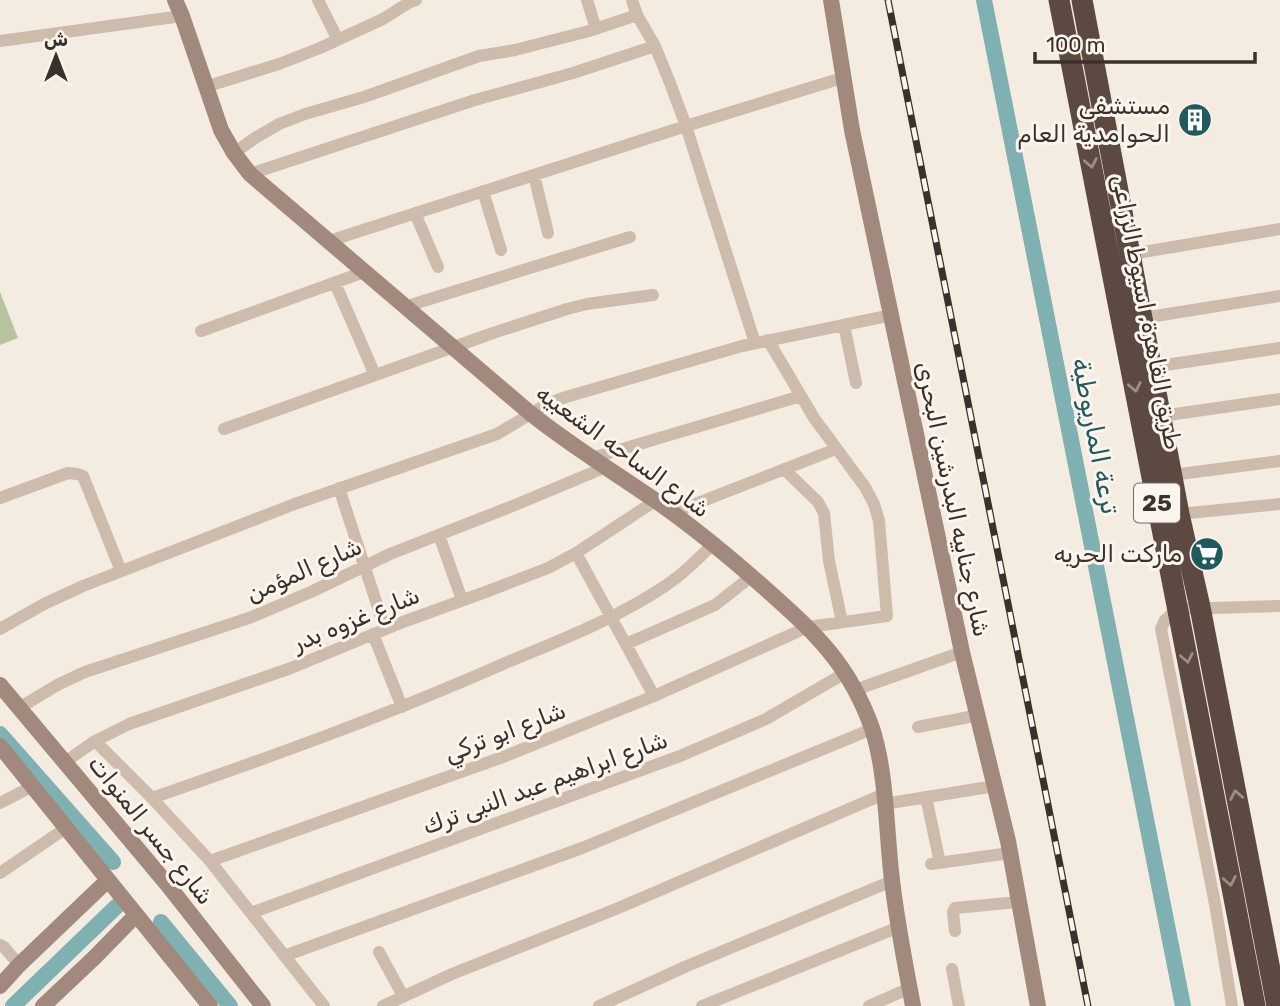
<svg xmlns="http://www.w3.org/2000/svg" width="1280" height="1006" font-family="Rubik,Cairo,sans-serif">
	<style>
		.grass { fill: #b8c4a0 }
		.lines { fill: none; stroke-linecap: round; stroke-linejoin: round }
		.canal { stroke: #7fb0b2; stroke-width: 16 }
		.street { stroke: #cdbbac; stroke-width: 12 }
		.secondary { stroke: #a18a7d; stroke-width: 16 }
		.highway { stroke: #5c4a42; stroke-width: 21 }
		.rail-casing { stroke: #3b302b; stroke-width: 7 }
		.rail { stroke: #fbf5ee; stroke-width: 4.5; stroke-dasharray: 13; stroke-linecap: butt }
		.oneway { stroke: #9c8e87 }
		.labels { text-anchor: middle; stroke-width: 6; stroke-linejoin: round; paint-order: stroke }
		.shield { fill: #fbf5ee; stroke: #756b66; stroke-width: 2 }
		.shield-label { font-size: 23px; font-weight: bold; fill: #3b302b }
		.poi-label { font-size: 24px; fill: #3b302b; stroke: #fbf5ee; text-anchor: end }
		.street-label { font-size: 24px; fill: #3b302b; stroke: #fbf5ee }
		.water-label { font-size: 26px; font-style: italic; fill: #1f5a5e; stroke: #fbf5ee }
	</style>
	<rect width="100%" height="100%" fill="#f4ebe1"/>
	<path class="grass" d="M0 292 18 338 0 345Z"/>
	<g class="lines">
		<path class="canal" d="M984 0 1183 1006
			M0 734 113 862
			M161 922 230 1006
			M13 1006 117 906"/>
		<path class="street" d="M318 0 338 40
			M587 0 596 29
			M632 0 637 15 655 46 670 83 686 126 755 343
			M0 41 182 16
			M205 87 279 64 320 48 383 19 410 2 416 0
			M234 153 255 138 279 124 305 114 364 97 479 56 515 50 589 31 637 15
			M250 174 475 100 573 73 655 46
			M534 175 548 233
			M483 191 501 250
			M415 213 438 267
			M329 241 686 126 842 78
			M1131 254 1280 229
			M335 283 375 375
			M404 307 630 237
			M1143 318 1280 296
			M844 325 856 383
			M201 331 364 272
			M1152 367 1280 348
			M1161 416 1280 399
			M224 429 493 333 567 309 587 304 653 295
			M592 458 801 396
			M784 469 818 502 824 513 829 561 842 622
			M1172 475 1280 461
			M339 488 385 629
			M0 498 68 473 77 474 83 476 121 571
			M672 513 836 449
			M1179 514 1280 504
			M439 535 462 600
			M576 553 654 696
			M0 629 44 604 83 586 292 505 497 434 547 404 566 397 742 346 892 315
			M373 634 402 707
			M626 644 715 605 752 576
			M855 690 962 652
			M19 708 59 684 85 672 249 618 313 591 390 554 515 505 606 467
			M918 727 979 715
			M95 741 152 798 210 861 324 1006
			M65 762 95 741 129 724 291 668 403 622 491 590 548 568 576 553 655 501
			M926 797 940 863
			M152 798C270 757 388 715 503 664 558 641 616 619 665 586 683 574 698 559 713 544
			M0 803 33 786
			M884 804 995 786
			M210 861 503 757 654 696 808 627 887 616 879 521 874 504 865 487 814 418 768 340
			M931 864 1010 853
			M0 873 66 828
			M251 913 680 756 766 719 845 673
			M955 931 953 912 955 908 1019 902
			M0 945 5 948 19 965
			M379 952 403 996
			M284 956 582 848 872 729
			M952 969 959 1006
			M383 1006 452 974 616 909 884 794
			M599 1006 687 966 892 881
			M702 1006 899 927
			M869 1006 910 988
			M1232 1006 1215 904 1161 629 1165 620 1178 609 1280 606"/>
		<path class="secondary" d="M175 0 182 16 221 130 234 153 250 174 530 413C570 445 614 472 656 501 695 528 732 559 768 591 816 634 849 664 872 728 887 774 886 832 892 880 897 923 905 964 913 1006
			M831 0 852 130 962 652 1008 841 1038 1006
			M0 685 167 884 263 1006
			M0 746 210 1006
			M0 986 19 965 108 880
			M43 1006 95 957 136 915"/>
		<path class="highway" d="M1059 0 1255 1006
			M1082 0 1179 514 1200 607 1277 1006"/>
		<g class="rail-casing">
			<path id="rail" d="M888 0 1088 1006"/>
		</g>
		<use href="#rail" class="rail"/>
	</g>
	<defs><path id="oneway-chevron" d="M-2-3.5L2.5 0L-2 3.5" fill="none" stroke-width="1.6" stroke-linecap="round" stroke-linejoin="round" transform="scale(1.75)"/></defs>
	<g class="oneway">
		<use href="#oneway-chevron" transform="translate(1091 163) rotate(79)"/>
		<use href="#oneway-chevron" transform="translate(1135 387) rotate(79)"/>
		<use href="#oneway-chevron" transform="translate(1187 658) rotate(79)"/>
		<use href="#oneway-chevron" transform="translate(1236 795) rotate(-101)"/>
		<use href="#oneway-chevron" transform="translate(1230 881) rotate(79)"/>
	</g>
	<defs>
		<g id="building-disc" transform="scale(1.75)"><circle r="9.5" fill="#1f5a5e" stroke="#fbf5ee"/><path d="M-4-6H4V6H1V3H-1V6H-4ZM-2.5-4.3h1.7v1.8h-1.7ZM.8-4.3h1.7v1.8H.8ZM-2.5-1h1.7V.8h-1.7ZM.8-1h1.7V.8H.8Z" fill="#fff"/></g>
		<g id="supermarket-disc" transform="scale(1.75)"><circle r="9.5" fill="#1f5a5e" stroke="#fbf5ee"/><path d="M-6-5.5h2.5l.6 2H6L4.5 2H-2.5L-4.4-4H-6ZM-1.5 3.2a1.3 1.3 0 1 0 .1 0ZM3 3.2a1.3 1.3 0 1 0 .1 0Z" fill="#fff"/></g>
	</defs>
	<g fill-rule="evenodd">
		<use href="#building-disc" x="1195" y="120"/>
		<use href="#supermarket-disc" x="1207" y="554"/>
	</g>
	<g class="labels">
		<rect class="shield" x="1134" y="483.5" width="46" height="39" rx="5"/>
		<g class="shield-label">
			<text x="1157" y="511">25</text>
		</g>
		<g class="poi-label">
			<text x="1170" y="114">مستشفى<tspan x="1170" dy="28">الحوامدية العام</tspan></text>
			<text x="1182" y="562">ماركت الحريه</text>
		</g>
		<g class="street-label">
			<text transform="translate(1147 312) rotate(79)" y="8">طريق القاهرة, اسيوط الزراعى</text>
			<text transform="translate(623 451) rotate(36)" y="8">شارع الساحه الشعبيه</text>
			<text transform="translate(953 499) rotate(78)" y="8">شارع جنابيه البدرشين البحرى</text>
			<text transform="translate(304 570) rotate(-24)" y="8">شارع المؤمن</text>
			<text transform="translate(356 619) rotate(-22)" y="8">شارع غزوه بدر</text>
			<text transform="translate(505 732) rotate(-21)" y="8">شارع ابو تركي</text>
			<text transform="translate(545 783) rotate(-20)" y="8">شارع ابراهيم عبد النبى ترك</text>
			<text transform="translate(151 830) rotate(51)" y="8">شارع جسر المنوات</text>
		</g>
		<g class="water-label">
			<text transform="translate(1096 436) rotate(79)" y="9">ترعة الماريوطية</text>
		</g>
	</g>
	<g transform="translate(56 56)" stroke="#fbf5ee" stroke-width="5" paint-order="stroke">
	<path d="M0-5L12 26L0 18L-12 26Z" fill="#3b302b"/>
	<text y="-10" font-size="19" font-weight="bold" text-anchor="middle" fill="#3b302b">ش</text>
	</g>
	<path d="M1035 52v10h220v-10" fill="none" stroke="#3b302b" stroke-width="3.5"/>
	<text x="1046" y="52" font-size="21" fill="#3b302b" stroke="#fbf5ee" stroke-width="5" paint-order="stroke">100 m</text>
</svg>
